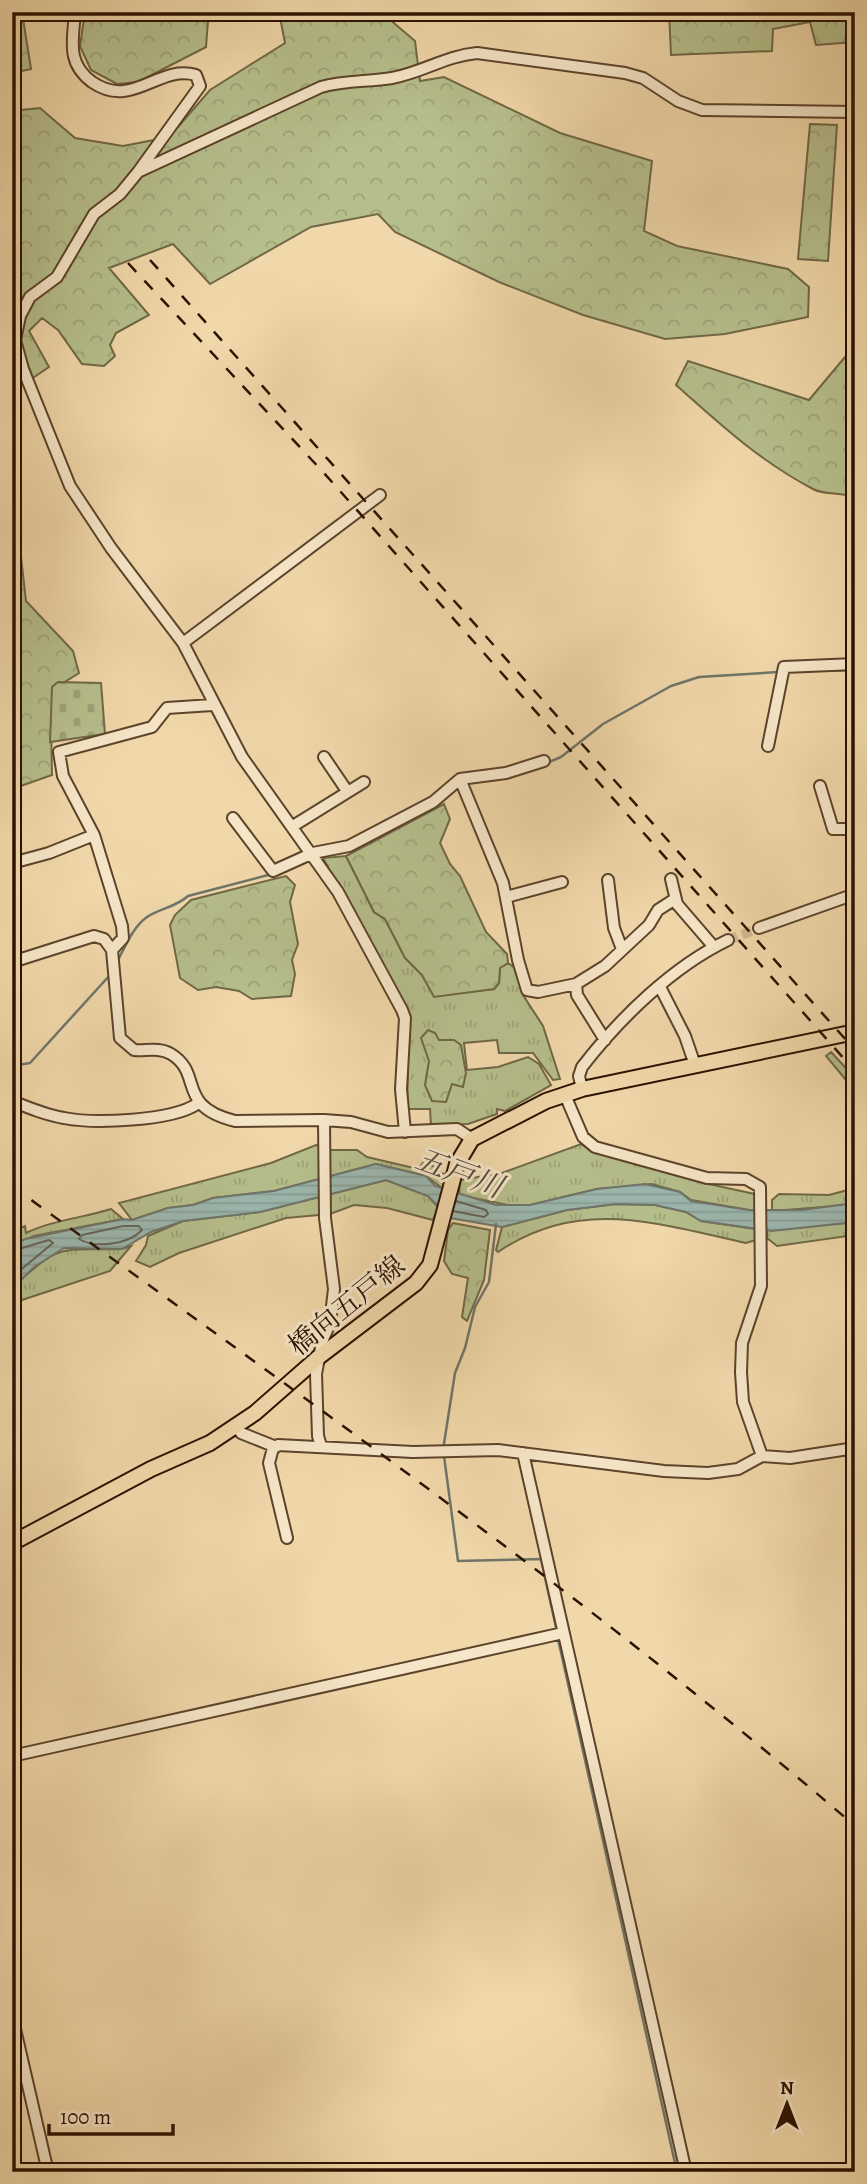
<svg xmlns="http://www.w3.org/2000/svg" width="867" height="2184" font-family="Alegreya,'Noto Serif JP',serif">
	<style>
		.grass { fill: url(#grass-tufts); stroke: #706846; stroke-width: 2 }
		.forest { fill: url(#forest-crowns); stroke: #706846; stroke-width: 2 }
		.cemetery { fill: url(#cemetery-stones); stroke: #706846; stroke-width: 2 }
		.water { fill: url(#water-rules); stroke: #6f756a; stroke-width: 2 }
		.lines { fill: none; stroke-linecap: round; stroke-linejoin: round }
		.shore { stroke: #646458; stroke-width: 2 }
		.stream { stroke: #6f756a; stroke-width: 2.5 }
		.minor-tunnel { stroke: #d3ba90; stroke-width: 10; stroke-dasharray: 10 5; stroke-linecap: butt }
		.minor-casing { stroke: #5c432a; stroke-width: 14 }
		.major-casing { stroke: #2b1100; stroke-width: 18 }
		.minor { stroke: #f6e6c8; stroke-width: 10 }
		.major { stroke: #f1d8aa; stroke-width: 14 }
		.rail { stroke: #2b1100; stroke-width: 2.5; stroke-dasharray: 12 12; stroke-linecap: butt }
		.labels { text-anchor: middle; stroke-width: 6; stroke-linejoin: round; paint-order: stroke }
		.street-label { font-size: 28px; fill: #2b1100; stroke: #f6e6c8 }
		.water-label { font-size: 30px; font-style: italic; fill: #534b3e; stroke: #f6e6c8 }
	</style>
	<defs>
		<pattern id="grass-tufts" width="24" height="20" patternUnits="userSpaceOnUse" patternTransform="scale(1.75)"><rect width="24" height="20" fill="#b6bf8c"/><path d="M3 7l-1-3M5 7V3M7 7l1-3M15 17l-1-3M17 17v-4M19 17l1-3" fill="none" stroke="#9da377"/></pattern>
		<pattern id="forest-crowns" width="20" height="18" patternUnits="userSpaceOnUse" patternTransform="scale(1.75)"><rect width="20" height="18" fill="#b6bf8c"/><path d="M2 6a3 3 0 1 1 6 0M12 15a3 3 0 1 1 6 0" fill="none" stroke="#9da377"/></pattern>
		<pattern id="cemetery-stones" width="16" height="16" patternUnits="userSpaceOnUse" patternTransform="scale(1.75)"><rect width="16" height="16" fill="#b6bf8c"/><path d="M2 7V4a2 2 0 0 1 4 0v3zM10 15v-3a2 2 0 0 1 4 0v3z" fill="#9da377"/></pattern>
		<pattern id="water-rules" width="6" height="5" patternUnits="userSpaceOnUse" patternTransform="scale(1.75)"><rect width="6" height="5" fill="#9cb8b0"/><path d="M0 2.5h6" fill="none" stroke="#879d96"/></pattern>
	</defs>
	<rect width="100%" height="100%" fill="#f1d8aa"/>
	<filter id="stains"><feTurbulence type="fractalNoise" baseFrequency=".00286" numOctaves="4"/><feColorMatrix values="0 0 0 0 .2 0 0 0 0 .09 0 0 0 0 .02 0 0 0 .5 -.17"/></filter>
	<radialGradient id="worn" r=".72"><stop offset=".6" stop-color="#630" stop-opacity="0"/><stop offset="1" stop-color="#630" stop-opacity=".3"/></radialGradient>
	<path class="grass" d="M346 856 374 912 385 919 405 958 422 975 434 996 494 989 499 983 500 968 508 963 515 968 523 995 543 1026 560 1079 553 1080 533 1053H499L497 1040 464 1043 467 1070 498 1067 528 1057 539 1064 551 1085 505 1111 497 1109V1114L468 1124 431 1126 430 1109H407L409 1013 323 858Z
		M831 1052 855 1078V1091L826 1056Z
		M581 1144 592 1151 704 1183 755 1194V1211L691 1200 680 1192 652 1184 597 1189 530 1205 512 1206 459 1195 460 1180 502 1173Z
		M316 1145 331 1150H357L367 1157 418 1169 423 1163 439 1168 440 1173 446 1174 443 1189 426 1176 376 1164 274 1191 213 1198 193 1205 168 1208 132 1220 119 1203 271 1163Z
		M386 1180 428 1196 438 1207 433 1220 387 1208 354 1205 330 1214 286 1218 179 1253 150 1267 136 1261 146 1245 148 1236 183 1221 260 1212Z
		M855 1188V1203L849 1205 772 1211V1200L779 1194 829 1195Z
		M616 1204 655 1205 686 1212 701 1221 756 1229V1240L746 1243C658 1224 580 1196 498 1252L496 1250 502 1227 567 1210Z
		M111 1209 123 1219 34 1236 12 1246V1232L25 1226 26 1233C53 1220 83 1218 111 1209Z
		M855 1222V1235L777 1246 767 1238V1230Z
		M131 1246 110 1271 22 1300 12 1309 14 1286C62 1241 60 1251 122 1249Z"/>
	<path class="forest" d="M12 12H22L31 69 22 71 12 63Z
		M85 12H220L208 21 206 47 138 82 117 84 91 70 80 46Z
		M279 12H381L415 41 420 81 444 77 560 133 652 161 644 231 677 246 788 269 809 287 808 317 725 334 665 339 583 315 499 282 395 232 378 214 311 227 210 284 173 244 109 268 149 315 116 333 110 345 115 356 104 366 82 364 58 330 42 318 29 331 49 367 12 392V111L40 108 75 138 123 146 159 139 178 127 210 90 285 43Z
		M669 12H855V42L816 45 810 22 773 29 772 51 671 55Z
		M810 124 837 125 828 261 798 259Z
		M855 345V498C842 491 826 496 813 489 761 462 720 424 676 385L688 361 809 400Z
		M12 477 26 601 73 651 79 673 55 688 51 721 52 775 12 789Z
		M444 804 450 819 440 843 450 864 460 876 486 932 507 954 508 963 500 968 499 983 494 989 434 997 422 975 405 958 385 919 374 912 346 856Z
		M286 876 295 885 290 902 298 944 292 960 295 974 291 996 252 999 239 991 216 987 198 990 180 978 170 925 175 915 191 900Z
		M428 1030 435 1033 439 1040H454L461 1045 466 1073 463 1087 452 1084 446 1102 432 1101 425 1085 429 1061 421 1038Z
		M453 1223 490 1230 484 1280 467 1321 462 1317 468 1278 452 1274 444 1261 448 1230Z"/>
	<path class="cemetery" d="M58 682 101 683 105 734 50 742 52 687Z"/>
	<path class="water" d="M376 1164 426 1176 435 1186 496 1205H530L597 1189 645 1184 680 1192 691 1201 749 1210H802L855 1203V1222L772 1231 701 1221 686 1212 655 1205 616 1204 567 1210 502 1227 450 1218 428 1196 386 1180 260 1212 183 1221 151 1232 122 1249 64 1248 34 1267 12 1289V1246L25 1239 123 1219 132 1220 168 1208 193 1205 213 1198 274 1191Z"/>
	<g class="lines">
		<path class="shore" d="M453 1211 484 1217 488 1214 486 1210 456 1201
			M123 1226H139L142 1230C129 1244 96 1249 79 1239L82 1235Z
			M12 1251 49 1240 53 1243 12 1277"/>
		<path class="stream" d="M806 671 855 670
			M547 763 561 757 603 724 671 686 699 677 778 672
			M441 802 460 786
			M411 820 423 813
			M118 960C126 945 133 927 147 917 161 908 176 907 188 896L272 874
			M12 1066 30 1063 110 975
			M443 1450 455 1373 465 1348 475 1307 489 1282 496 1224
			M444 1456 458 1561 541 1559 557 1632
			M558 1639 677 2172"/>
		<path class="minor-tunnel" d="M728 940 759 928"/>
		<g class="minor-casing">
			<path id="minor" d="M75 12C73 40 66 63 92 82 133 110 158 64 196 75L200 86 138 172 120 194 94 214 57 277 30 297 20 316 15 340 23 369 70 486 111 548 183 643 242 757 338 892 402 1010 405 1018 401 1089 405 1132
				M138 172 321 87C345 80 368 82 392 78 424 72 445 56 477 53L625 73 643 78 678 101 702 110 855 112
				M183 643 380 495
				M768 746 784 667 855 664
				M324 757 347 791
				M460 779 503 883 518 960 527 990 538 992 576 984
				M820 786 833 829H855
				M233 818 273 871 313 853 349 846 433 802 460 779 506 773 544 761
				M293 826 364 782
				M12 863 49 853 94 835
				M671 879 677 904 714 947
				M608 880 614 928 622 949
				M506 897 562 882
				M759 928 855 894
				M112 950 123 938 122 926 94 835 63 776 59 752 152 727 167 708 212 705
				M12 962 94 936 104 939 112 950 120 1038 134 1050C146 1051 159 1047 171 1054 204 1074 175 1106 235 1121L324 1120 351 1122 388 1132 457 1129 472 1139
				M660 987 685 1036 695 1065
				M12 1014 14 1021
				M605 1040 577 995 576 984 605 966 649 925 658 910 675 899
				M582 1089 579 1076 582 1067C620 1018 672 967 728 940
				M565 1095 583 1137 595 1147 707 1178 746 1179 760 1187 761 1286 742 1343 741 1372 743 1402 762 1456
				M12 1101C29 1108 46 1115 64 1118 94 1124 172 1121 197 1104
				M237 1427 241 1433 276 1447
				M321 1446 318 1436 316 1374 322 1342 330 1323 334 1289 325 1218 324 1120
				M523 1453 686 2172
				M287 1538 269 1463 273 1448 278 1445 413 1452 498 1450 664 1471 708 1473 738 1469 762 1456 790 1458 855 1448
				M12 1756 563 1633
				M12 2016 48 2172"/>
		</g>
		<g class="major-casing">
			<path id="major" d="M12 1543 151 1469 210 1443 255 1413 320 1356 416 1283 430 1265 457 1164 472 1139 546 1101 582 1089 855 1032"/>
		</g>
		<use href="#minor" class="minor"/>
		<use href="#major" class="major"/>
		<path class="rail" d="M150 260 855 1050
			M128 263 324 473 855 1071
			M12 1186C298 1394 587 1596 855 1826"/>
	</g>
	<g class="labels">
		<g class="street-label">
			<text transform="translate(346 1305) rotate(-39)" y="10">橋向五戸線</text>
		</g>
		<g class="water-label">
			<text transform="translate(459 1173) rotate(20)" y="10">五戸川</text>
		</g>
	</g>
	<rect width="867" height="2184" fill="none" stroke="#f1d8aa" stroke-width="42"/>
	<rect x="14" y="14" width="839" height="2156" fill="none" stroke="#2b1100" stroke-width="3.5"/>
	<rect x="21" y="21" width="825" height="2142" fill="none" stroke="#2b1100" stroke-width="2"/>
	<g transform="translate(787 2104)" stroke="#f6e6c8" stroke-width="5" paint-order="stroke">
	<path d="M0-5L12 26L0 18L-12 26Z" fill="#2b1100"/>
	<text y="-10" font-size="19" font-weight="bold" text-anchor="middle" fill="#2b1100">N</text>
	</g>
	<path d="M49 2124v10h124v-10" fill="none" stroke="#2b1100" stroke-width="3.5"/>
	<text x="60" y="2124" font-size="21" fill="#2b1100" stroke="#f6e6c8" stroke-width="5" paint-order="stroke">100 m</text>
	<rect width="100%" height="100%" filter="url(#stains)"/>
	<rect width="100%" height="100%" fill="url(#worn)"/>
</svg>
